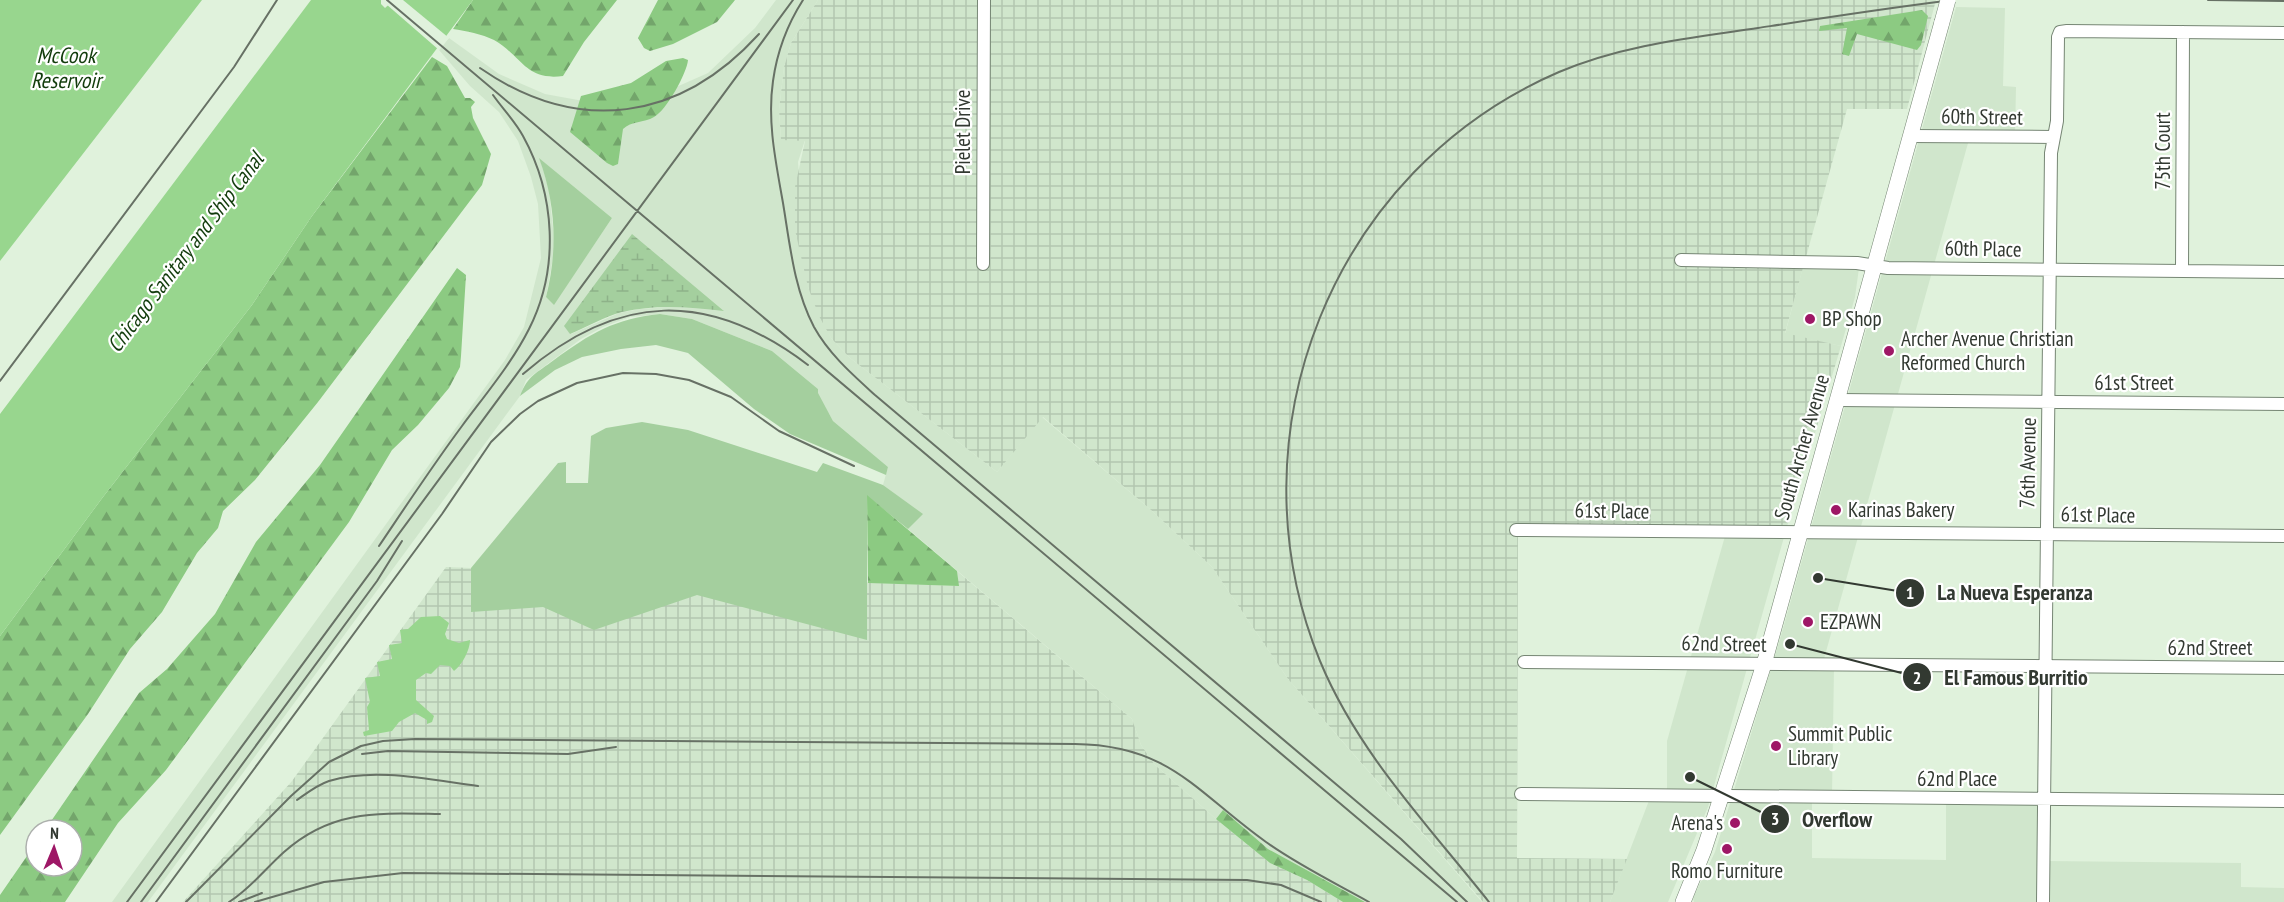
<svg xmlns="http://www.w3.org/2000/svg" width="2284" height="902" font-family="'PT Sans Narrow',sans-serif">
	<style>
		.built { fill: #d0e6cc; fill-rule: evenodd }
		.industrial { fill: url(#industrial-grid) }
		.green { fill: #a4cf9e }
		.forest { fill: url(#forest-firs) }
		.wetland { fill: url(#wetland-marsh) }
		.water { fill: #98d68e }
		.pier { fill: #e0f2dc }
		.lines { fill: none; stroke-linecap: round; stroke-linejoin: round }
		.minor-casing { stroke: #768674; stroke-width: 14 }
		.major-casing { stroke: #768674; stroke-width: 16 }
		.minor { stroke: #fff; stroke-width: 12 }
		.major { stroke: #fff; stroke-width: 15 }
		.rail { stroke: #677165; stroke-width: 2 }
		.major-bridge-casing { stroke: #768674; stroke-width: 16; stroke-linecap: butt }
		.major-bridge { stroke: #fff; stroke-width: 15 }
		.poi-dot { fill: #9e1766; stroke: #fff; stroke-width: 2 }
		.labels { text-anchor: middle; stroke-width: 4.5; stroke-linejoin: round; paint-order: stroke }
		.street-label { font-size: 21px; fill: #323931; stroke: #fff }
		.poi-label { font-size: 21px; fill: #323931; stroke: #fff; text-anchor: start }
		.water-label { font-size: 22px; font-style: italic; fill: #123c0c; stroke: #fff }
		.leader { fill: none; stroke: #323931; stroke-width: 2 }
		.callout-dot { fill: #323931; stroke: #fff; stroke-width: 2 }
		.mark-label { font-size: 18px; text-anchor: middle; font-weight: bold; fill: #fff }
		.callout-label { font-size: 22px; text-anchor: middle; font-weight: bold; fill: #323931; stroke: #fff; stroke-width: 4.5; stroke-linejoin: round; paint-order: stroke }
	</style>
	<defs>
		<pattern id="industrial-grid" width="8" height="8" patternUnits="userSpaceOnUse" patternTransform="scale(1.5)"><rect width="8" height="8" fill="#d0e6cc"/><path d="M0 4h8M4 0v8" fill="none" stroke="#b3c6b0"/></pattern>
		<pattern id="forest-firs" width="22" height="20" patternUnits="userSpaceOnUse" patternTransform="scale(1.5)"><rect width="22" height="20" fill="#8cca82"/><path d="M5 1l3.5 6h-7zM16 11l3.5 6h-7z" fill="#73a56b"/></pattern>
		<pattern id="wetland-marsh" width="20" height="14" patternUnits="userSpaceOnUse" patternTransform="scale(1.5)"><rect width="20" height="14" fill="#a4cf9e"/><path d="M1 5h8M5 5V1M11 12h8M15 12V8" fill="none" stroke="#8eb289"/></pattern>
	</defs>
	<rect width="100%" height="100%" fill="#e0f2dc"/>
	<path class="built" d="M776 0H818L791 43 784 67 779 110 781 140H805L798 162 808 287 831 338 850 358 997 472 1042 417 1151 510 1212 567 1288 679 1482 902H1365L1268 849 1224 811 1216 819 1155 765 1141 745 1132 719 908 529 922 514 883 485 888 467 833 421 817 393 818 389 772 351 692 319 660 314 630 317 603 327 581 339 526 380 520 396 148 902H112L505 360 524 327 541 258 538 204 531 177 518 141 499 112 470 86 439 50 449 38 499 74 545 94 589 102 674 88 708 73 755 28ZM540 159 612 218 554 304 546 297 555 247 549 190ZM632 235 723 310 683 306 640 309 619 313 571 334Z
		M1956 7 2005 8 2003 86 2016 87 2015 136H1970L1822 666 1834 667 1832 796H1812V858L1946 860V800L2046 801 2045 861 2241 863V887L2284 888V902H1694L1693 898 1715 852 1781 636Z
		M1803 267 1859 268 1855 297 1841 346 1785 334Z
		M1727 529 1786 530 1708 807 1668 902H1610L1650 798H1667V741Z"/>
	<path class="industrial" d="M818 0H1936L1907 109H1847L1785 333 1841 346 1786 530 1518 527 1517 858 1627 859 1610 902H1483L1288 679 1212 567 1151 510 1043 417 997 472 850 358 831 338 819 316 808 287 795 230V187L805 141 781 140 779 110 784 67 791 43Z
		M446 567 958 586 957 571 1132 719 1141 745 1155 765 1216 819 1270 863 1307 880 1343 902H183L292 781Z"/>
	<path class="green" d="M539 158 612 218 554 305 546 297C558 250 556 204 539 158Z
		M660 314 692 319 772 351 818 389V393L833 421 888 467 886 475 790 434 754 409 688 353 656 345 621 349 582 357 555 370 520 396C528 375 537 373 554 360 591 333 614 319 660 314Z
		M642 422 688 430 817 472 823 463 883 485 923 514 908 529 867 496V640L697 595 594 630 543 607 471 612V568L558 463 566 462V483H588L591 436 606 428Z"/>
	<path class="forest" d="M473 0H617L584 42 563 76C525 81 522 56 494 40 482 34 466 31 453 29Z
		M658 0H735L717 22 673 44 650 51 644 48 638 38Z
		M1922 10 1928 16 1921 45 1917 50 1857 34 1849 56 1842 54 1847 28 1819 31 1820 26Z
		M432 57 447 66 465 98H470L475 102 471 107 473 118 491 154 482 185 318 402 255 480 223 511 218 528 197 553 162 612 130 649 88 714 0 835V636L103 497 252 305 312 216Z
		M683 58 688 60C687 73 666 111 654 117 644 123 631 121 623 129L618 164 613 166 607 163 570 132 581 96 631 83 666 61Z
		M457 268 466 275 461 356 460 367 449 388 418 425 392 450 349 522 166 770 118 823 65 902H0V895L36 843V866H72V830H45L139 693 167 669 215 614 256 542 320 465Z
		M867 495 957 571 959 586 868 583Z
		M1223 810 1268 849 1365 902H1343L1307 880 1270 863 1216 819Z"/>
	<path class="wetland" d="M632 234 724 311C690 307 656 304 622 312 604 317 587 327 570 334L564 326Z"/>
	<path class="water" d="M0 0H202L0 261Z
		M311 0H381V4L385 8 394 0H473L312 216 252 305 103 497 0 636V414Z
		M440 616 449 623 445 634 447 639 459 643 470 640C470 650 462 665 454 671L450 666 440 665 431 674 426 673 416 680V700L434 716 432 722 427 724V720L415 713 399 722 392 731 364 736 363 732 369 730 367 707 370 702 365 678 380 676 377 662 392 659 389 645 402 643 400 630 408 629 421 617Z"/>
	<path class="pier" d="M390 0H403L449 38 439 50 386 4Z"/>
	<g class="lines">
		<g class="minor-casing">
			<path id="minor" d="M1910 136 2054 137
				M1681 260 1857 263 1888 268 2284 272
				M983 264 984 0
				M2182 270 2183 32
				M1839 400 2284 404
				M1516 530 2284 536
				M1524 662 2284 668
				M1521 794 2284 801
				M2043 902 2051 153 2057 121 2058 37 2060 32 2067 31 2284 33"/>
		</g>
		<g class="major-casing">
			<path id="major" d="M1683 902 1704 850 1764 664 1942 22"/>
		</g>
		<use href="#minor" class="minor"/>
		<use href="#major" class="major"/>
		<path class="rail" d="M387 0 1457 902
			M803 0C787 25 777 52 773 81 767 122 776 163 783 203 790 245 794 289 814 327 829 354 852 374 875 395L1401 839 1467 902
			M2208 0 2284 1
			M480 68C578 136 680 121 759 34
			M523 374C618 292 709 290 808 365
			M0 381 234 67 277 0
			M379 546C406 506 433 465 462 426 485 395 512 363 529 329 560 268 555 194 523 136 515 121 502 108 493 95
			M362 754 388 751 568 754 616 747
			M297 800C307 793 317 785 329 781 375 767 431 780 478 786
			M127 902 793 0
			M141 902 377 581 402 541
			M156 902 442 514 491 442 520 414 538 401 577 383 623 373 656 374 689 380 731 397 779 431 854 466
			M186 902 291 796 329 762 361 746 383 741 415 739 1075 744C1170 745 1197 793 1266 842 1298 865 1335 883 1369 902
			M229 902C250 889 265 869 284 852 332 809 379 813 440 814
			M239 902 262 893
			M255 902 324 882 403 873 1247 880 1281 885 1321 902
			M1489 902C1428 825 1358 753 1320 661 1227 434 1333 169 1559 72 1622 45 1690 38 1758 28 1823 18 1887 8 1953 0"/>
		<g class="major-bridge-casing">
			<path id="major-bridge" d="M1942 22 1948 0"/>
		</g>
		<use href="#major-bridge" class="major-bridge"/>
	</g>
	<g class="poi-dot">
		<circle cx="1810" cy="319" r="6"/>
		<circle cx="1889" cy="351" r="6"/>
		<circle cx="1836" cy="510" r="6"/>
		<circle cx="1808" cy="622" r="6"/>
		<circle cx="1776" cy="746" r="6"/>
		<circle cx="1735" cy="823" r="6"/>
		<circle cx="1727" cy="849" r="6"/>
	</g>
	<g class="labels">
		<g class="street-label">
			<text transform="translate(1982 117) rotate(1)" y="7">60th Street</text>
			<text transform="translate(963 132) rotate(-90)" y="7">Pielet Drive</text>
			<text transform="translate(2163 151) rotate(-90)" y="7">75th Court</text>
			<text transform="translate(1983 249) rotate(1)" y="7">60th Place</text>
			<text x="2134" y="390">61st Street</text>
			<text transform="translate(1802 447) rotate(-74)" y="7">South Archer Avenue</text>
			<text transform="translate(2028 463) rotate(-89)" y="7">76th Avenue</text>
			<text transform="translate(1612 511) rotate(1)" y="7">61st Place</text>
			<text transform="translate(2098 515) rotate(1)" y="7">61st Place</text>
			<text transform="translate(1724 644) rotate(1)" y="7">62nd Street</text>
			<text x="2210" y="655">62nd Street</text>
			<text x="1957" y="786">62nd Place</text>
		</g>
		<g class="poi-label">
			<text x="1822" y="326">BP Shop</text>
			<text x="1901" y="346">Archer Avenue Christian<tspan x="1901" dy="24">Reformed Church</tspan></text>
			<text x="1848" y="517">Karinas Bakery</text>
			<text x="1820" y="629">EZPAWN</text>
			<text x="1788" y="741">Summit Public<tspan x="1788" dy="24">Library</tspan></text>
			<text x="1723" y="830" text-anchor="end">Arena's</text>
			<text x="1727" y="878" text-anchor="middle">Romo Furniture</text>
		</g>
		<g class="water-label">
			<text x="66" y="63">McCook<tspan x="66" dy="25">Reservoir</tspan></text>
			<text transform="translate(185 252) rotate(-53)" y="8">Chicago Sanitary and Ship Canal</text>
		</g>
	</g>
	<path class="leader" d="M1818 578L1910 593M1790 644L1917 677M1690 777L1775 819"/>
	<g class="callout-dot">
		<circle cx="1818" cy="578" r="6"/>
		<circle cx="1790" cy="644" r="6"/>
		<circle cx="1690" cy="777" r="6"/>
		<circle cx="1910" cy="593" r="15"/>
		<circle cx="1917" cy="677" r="15"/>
		<circle cx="1775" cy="819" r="15"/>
	</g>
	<g class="mark-label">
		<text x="1910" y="599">1</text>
		<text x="1917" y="684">2</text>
		<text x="1775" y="825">3</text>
	</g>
	<g class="callout-label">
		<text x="2015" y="600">La Nueva Esperanza</text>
		<text x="2016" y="685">El Famous Burritio</text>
		<text x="1837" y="827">Overflow</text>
	</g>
	<g transform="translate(54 848) rotate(2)"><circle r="28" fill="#ffffff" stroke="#adb0ad" stroke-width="1.5"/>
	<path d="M0-4.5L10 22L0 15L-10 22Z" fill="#9e1766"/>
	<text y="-9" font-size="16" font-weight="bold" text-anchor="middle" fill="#323931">N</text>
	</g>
</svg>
